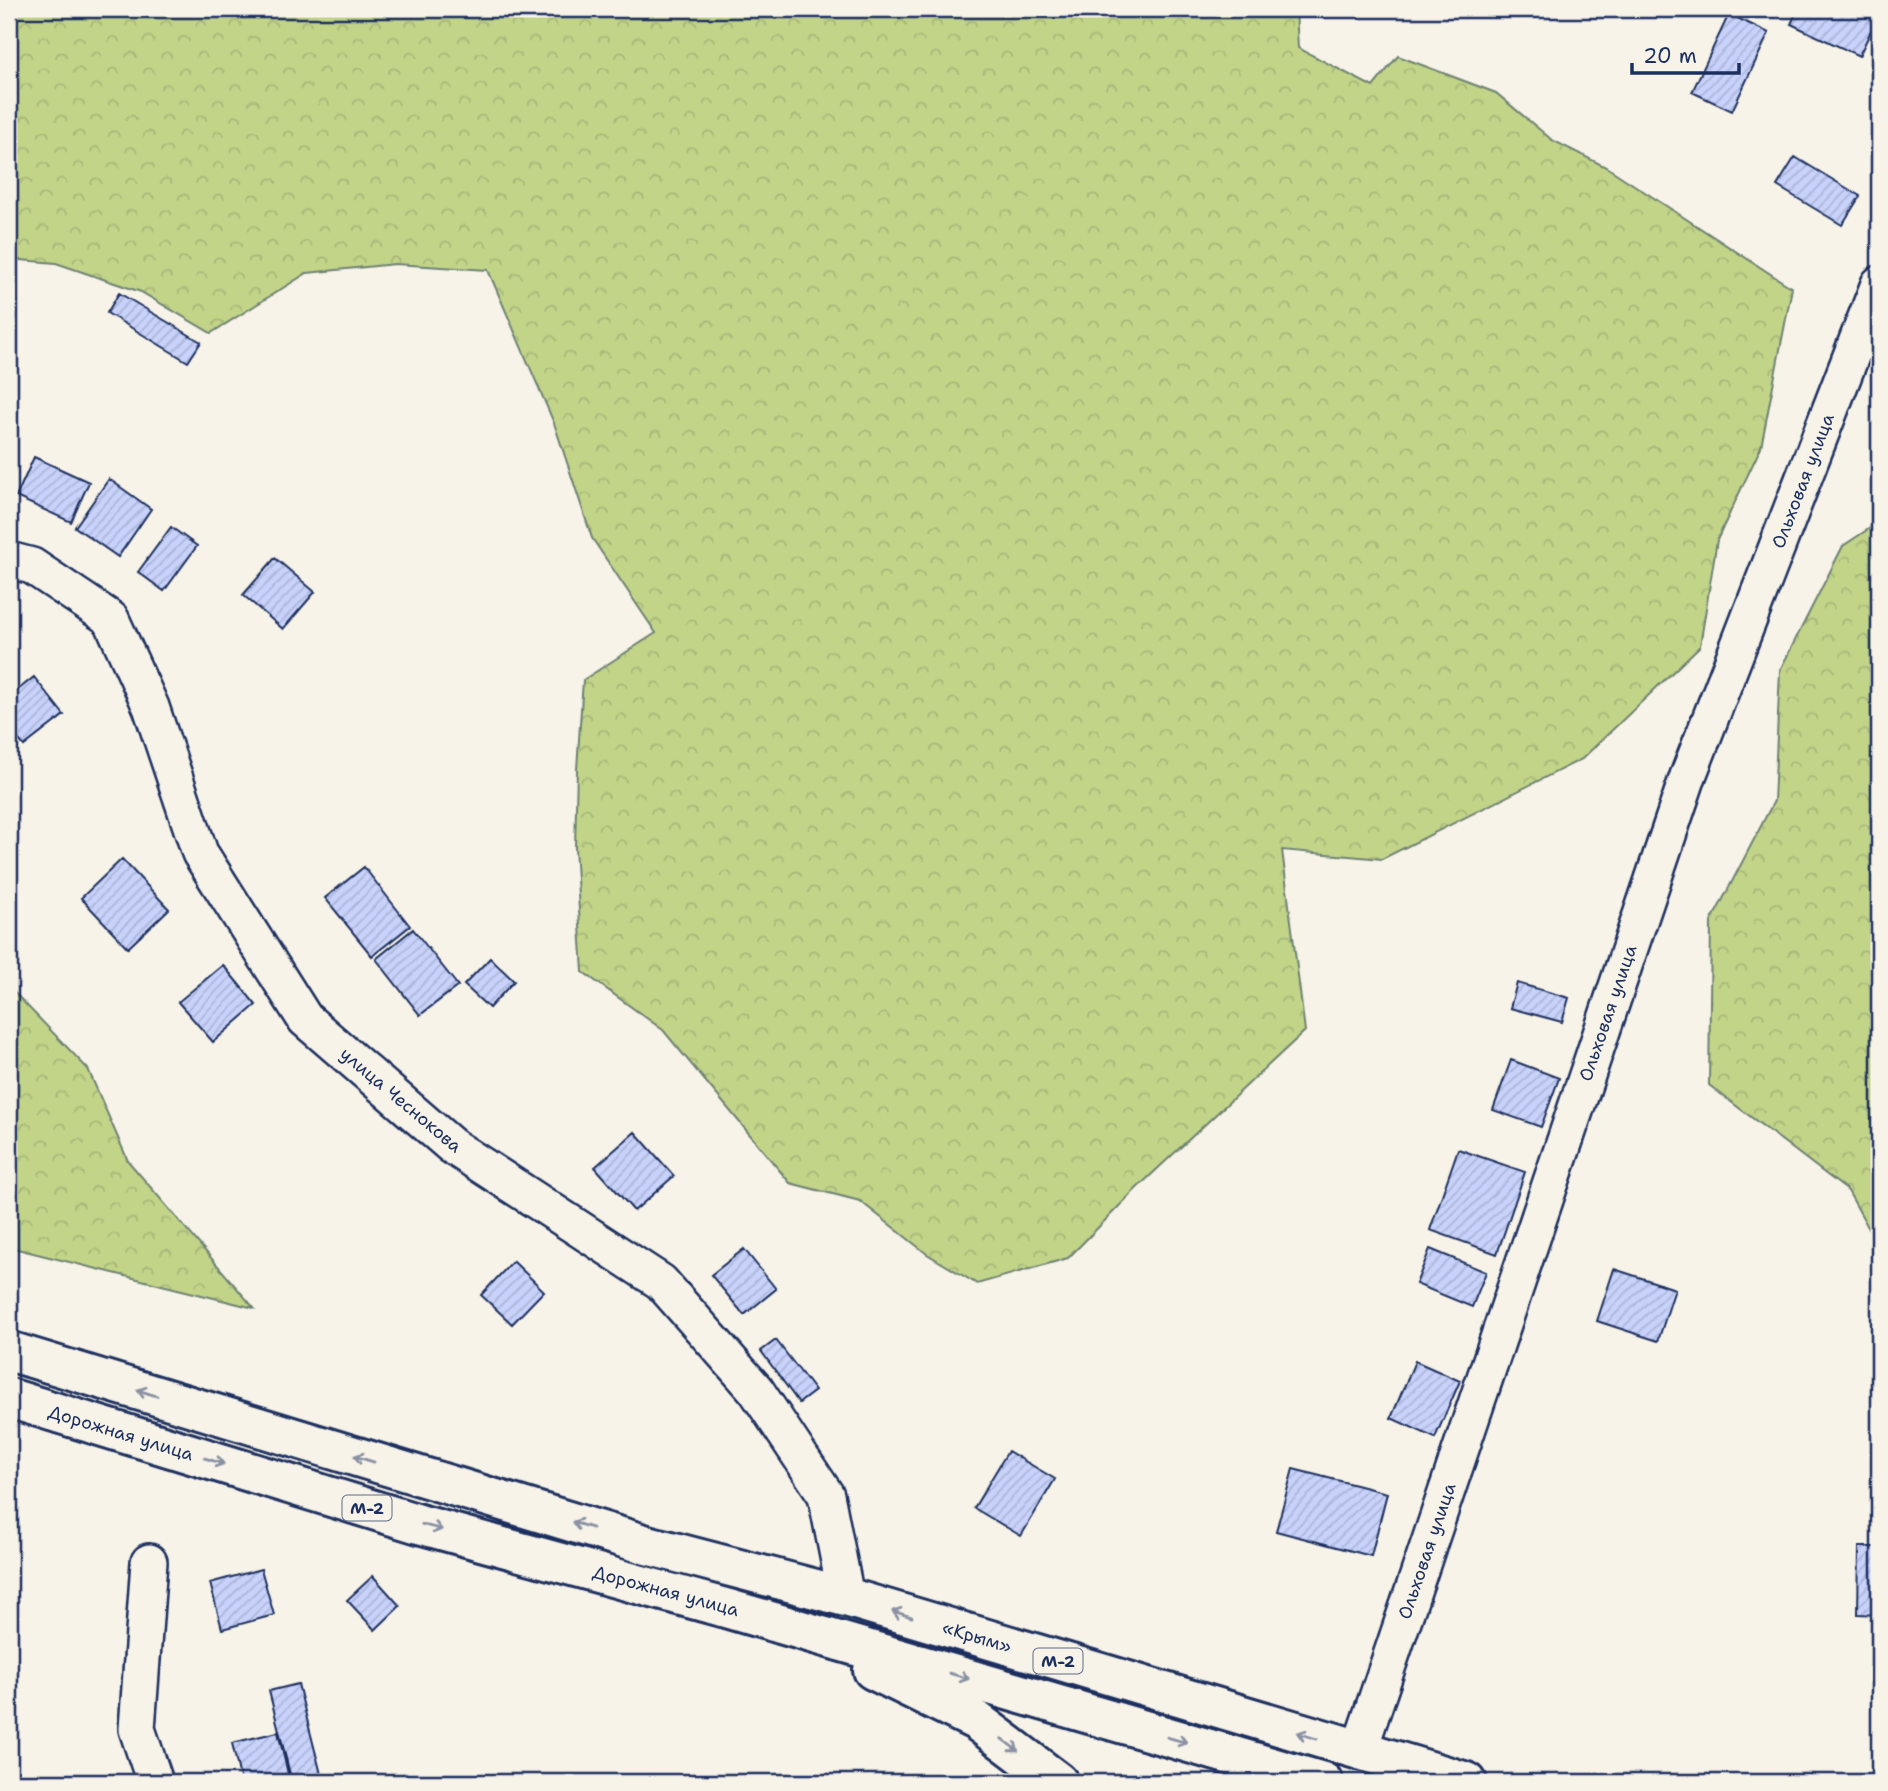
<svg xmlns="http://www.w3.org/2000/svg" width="1888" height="1791" font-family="'Shantell Sans',sans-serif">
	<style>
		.forest { fill: url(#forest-crowns); stroke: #6e8273; stroke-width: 2 }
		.building { fill: url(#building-hatch); stroke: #1b2f5e; stroke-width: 2 }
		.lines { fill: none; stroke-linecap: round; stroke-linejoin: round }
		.minor-casing { stroke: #1b2f5e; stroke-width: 40 }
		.primary-casing { stroke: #1b2f5e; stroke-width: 44 }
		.minor { stroke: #f7f3e8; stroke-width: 35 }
		.primary { stroke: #f7f3e8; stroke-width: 38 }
		.oneway { stroke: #8991a3 }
		.labels { text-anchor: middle; stroke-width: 5; stroke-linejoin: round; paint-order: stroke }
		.shield { fill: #f7f3e8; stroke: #5d6a87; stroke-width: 2 }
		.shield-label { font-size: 16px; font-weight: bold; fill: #1b2f5e }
		.street-label { font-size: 18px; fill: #1b2f5e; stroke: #f7f3e8 }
	</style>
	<defs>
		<pattern id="forest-crowns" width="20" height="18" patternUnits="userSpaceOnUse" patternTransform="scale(1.75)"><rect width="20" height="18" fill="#c2d488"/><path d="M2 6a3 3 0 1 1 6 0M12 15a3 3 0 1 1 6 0" fill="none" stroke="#a6b678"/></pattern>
		<pattern id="building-hatch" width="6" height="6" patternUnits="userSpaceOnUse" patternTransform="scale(1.75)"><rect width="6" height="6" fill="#c8d2fa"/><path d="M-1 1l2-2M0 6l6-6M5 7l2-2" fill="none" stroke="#abb5d9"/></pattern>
	</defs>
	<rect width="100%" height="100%" fill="#f7f3e8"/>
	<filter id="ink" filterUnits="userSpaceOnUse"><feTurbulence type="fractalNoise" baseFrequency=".0143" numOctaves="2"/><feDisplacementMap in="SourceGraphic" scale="14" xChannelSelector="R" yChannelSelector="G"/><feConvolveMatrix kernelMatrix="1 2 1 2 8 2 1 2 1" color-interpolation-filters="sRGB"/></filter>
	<g filter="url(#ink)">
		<path class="forest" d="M9 9H1296L1298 48 1373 87 1398 56 1496 93 1552 140 1608 168 1792 288 1761 447 1717 540 1700 646 1582 759 1382 859 1282 850 1305 1031 1137 1188 1068 1258 977 1284 927 1254 860 1201 790 1183 663 1030 583 972 575 848 577 769 583 680 656 633 592 538 554 423 488 270 395 264 307 273 211 333 141 292 56 263 9 259Z
			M1879 522V1247L1848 1191 1709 1085 1711 922 1774 801 1780 670 1843 546Z
			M9 987 88 1069 128 1161 254 1308 9 1247Z"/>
		<path class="building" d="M1798 9H1879V14L1859 56 1791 24Z
			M1729 14 1769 33 1732 111 1692 92Z
			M1795 157 1860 196 1842 225 1777 186Z
			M119 293 201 342 188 362 107 313Z
			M34 457 89 482 71 522 16 497Z
			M109 479 151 509 118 557 75 527Z
			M171 527 197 546 164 591 138 572Z
			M275 558 315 592 283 629 243 595Z
			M34 677 64 715 24 746 9 728V697Z
			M122 859 169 909 128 948 81 898Z
			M364 867 410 926 372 956 325 898Z
			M413 929 458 986 420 1015 376 959Z
			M490 958 514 981 489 1008 464 985Z
			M223 965 256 1005 213 1042 178 1002Z
			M1517 983 1569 998 1562 1022 1510 1008Z
			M1511 1060 1559 1078 1541 1127 1493 1110Z
			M635 1132 674 1176 634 1211 595 1167Z
			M1458 1149 1525 1172 1497 1254 1430 1230Z
			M744 1249 776 1289 744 1315 711 1275Z
			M1430 1249 1486 1272 1472 1307 1416 1284Z
			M513 1261 544 1291 512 1324 481 1295Z
			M1614 1269 1675 1289 1658 1341 1597 1321Z
			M776 1340 815 1391 799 1403 761 1351Z
			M1415 1361 1460 1381 1435 1438 1391 1418Z
			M1008 1451 1055 1479 1021 1536 974 1508Z
			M1293 1469 1387 1493 1371 1556 1276 1531Z
			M1859 1547H1879V1615L1858 1614Z
			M261 1569 274 1615 222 1629 210 1583Z
			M373 1576 400 1606 375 1630 347 1600Z
			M298 1684 323 1782H292L269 1691Z
			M278 1732 289 1778 271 1782H241L232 1743Z"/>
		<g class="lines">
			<g class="minor-casing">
				<path id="minor" d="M9 560 32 566 111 619 151 707 200 853 305 1019 452 1146 661 1282 756 1390 826 1495 846 1597
					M149 1562 137 1729 155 1782
					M1359 1751 1688 776 1879 284"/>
			</g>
			<g class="primary-casing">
				<path id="primary" d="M9 1351 647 1545 846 1597 1467 1782
					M9 1398 419 1524 729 1609 1323 1782
					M873 1670 977 1721 1058 1782"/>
			</g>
			<use href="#minor" class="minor"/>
			<use href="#primary" class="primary"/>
		</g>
		<defs><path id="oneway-shaft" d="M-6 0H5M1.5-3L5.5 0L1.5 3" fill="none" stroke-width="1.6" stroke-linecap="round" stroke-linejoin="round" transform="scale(1.75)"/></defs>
		<g class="oneway">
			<use href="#oneway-shaft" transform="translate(147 1393) rotate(-163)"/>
			<use href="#oneway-shaft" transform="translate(364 1459) rotate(-163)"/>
			<use href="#oneway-shaft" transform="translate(214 1461) rotate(17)"/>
			<use href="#oneway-shaft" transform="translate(582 1525) rotate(-163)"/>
			<use href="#oneway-shaft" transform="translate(432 1527) rotate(15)"/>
			<use href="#oneway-shaft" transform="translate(902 1614) rotate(-163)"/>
			<use href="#oneway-shaft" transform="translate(959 1676) rotate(16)"/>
			<use href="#oneway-shaft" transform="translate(1307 1736) rotate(-163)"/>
			<use href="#oneway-shaft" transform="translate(1177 1740) rotate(16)"/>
			<use href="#oneway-shaft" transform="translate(1010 1745) rotate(37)"/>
		</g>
	</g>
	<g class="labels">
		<g class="shield">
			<rect x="342.5" y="1495.5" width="49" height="25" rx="5"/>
			<rect x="1033.5" y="1648.5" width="49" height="25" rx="5"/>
		</g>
		<g class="shield-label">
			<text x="367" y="1514">М-2</text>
			<text x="1058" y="1667">М-2</text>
		</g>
		<g class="street-label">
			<text transform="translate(1803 481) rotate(-69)" y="6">Ольховая улица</text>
			<text transform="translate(1608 1013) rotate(-71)" y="6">Ольховая улица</text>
			<text transform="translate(401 1100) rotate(40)" y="6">улица Чеснокова</text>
			<text transform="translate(121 1433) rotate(17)" y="6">Дорожная улица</text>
			<text transform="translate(1427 1551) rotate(-71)" y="6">Ольховая улица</text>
			<text transform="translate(666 1591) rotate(15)" y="6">Дорожная улица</text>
			<text transform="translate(977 1637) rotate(17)" y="6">«Крым»</text>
		</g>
	</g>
	<rect width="1888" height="1791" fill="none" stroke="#f7f3e8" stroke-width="35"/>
	<rect x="18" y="18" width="1853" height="1756" fill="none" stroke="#1b2f5e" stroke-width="2.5" filter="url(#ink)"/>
	<path d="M1632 63v10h107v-10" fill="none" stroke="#1b2f5e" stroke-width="3.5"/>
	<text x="1643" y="63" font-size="21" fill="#1b2f5e" stroke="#f7f3e8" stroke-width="5" paint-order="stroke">20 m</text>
</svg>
